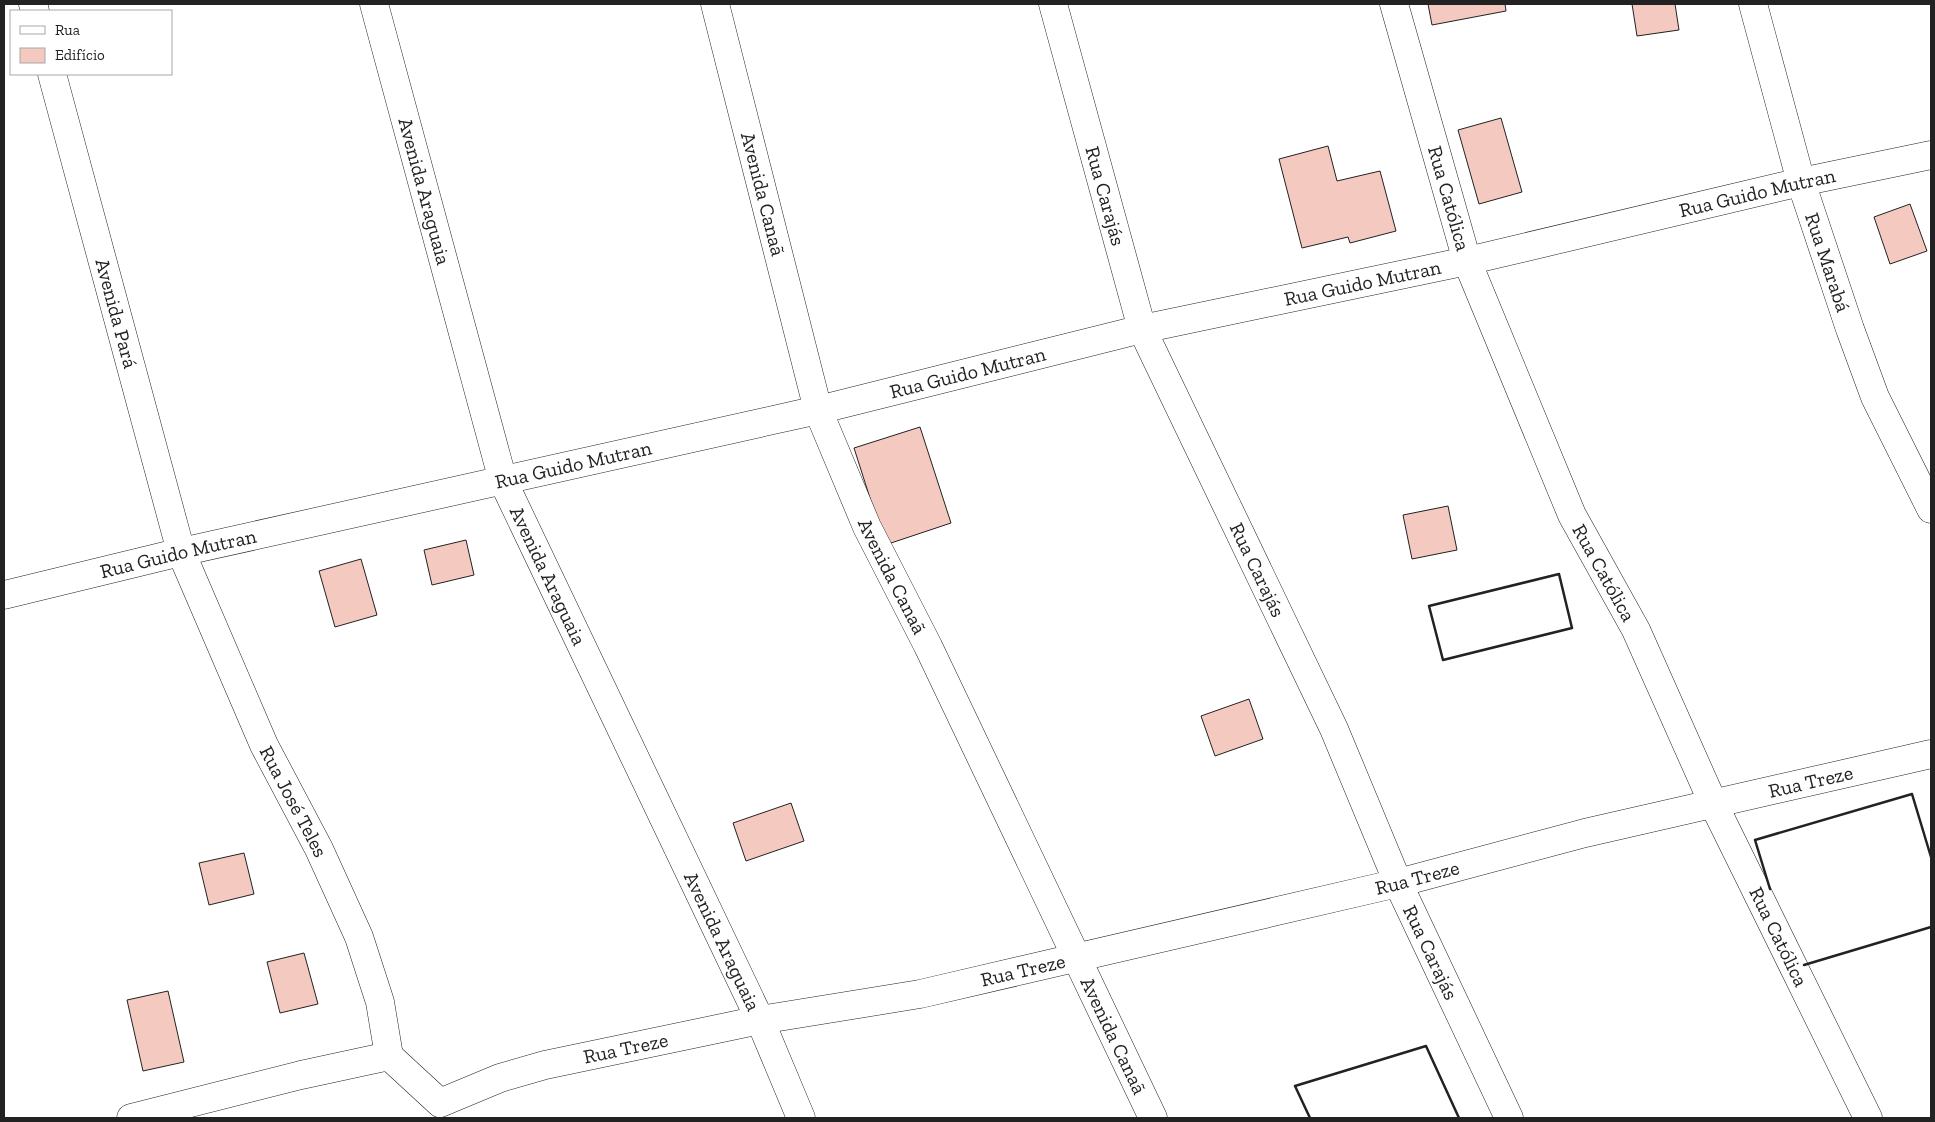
<svg xmlns="http://www.w3.org/2000/svg" width="1935" height="1122" font-family="'Zilla Slab',serif">
	<style>
		.building { fill: #f3c9c0; stroke: #222 }
		.lines { fill: none; stroke-linecap: round; stroke-linejoin: round }
		.minor-casing { stroke: #222; stroke-width: 29 }
		.minor { stroke: #fff; stroke-width: 28 }
		.wall { stroke: #222; stroke-width: 2.5 }
		.labels { text-anchor: middle; stroke-width: 4; stroke-linejoin: round; paint-order: stroke }
		.street-label { font-size: 20px; fill: #222; stroke: #fff }
	</style>
	<rect width="100%" height="100%" fill="#fff"/>
	<path class="building" d="M1428 4H1505L1506 11 1432 25Z
		M1632 4H1675L1679 30 1637 36Z
		M1501 118 1522 192 1479 204 1458 130Z
		M1328 146 1337 181 1380 171 1396 231 1350 243 1348 237 1302 248 1279 159Z
		M1910 204 1927 251 1890 264 1874 217Z
		M920 427 951 523 885 545 854 448Z
		M1448 506 1457 550 1412 559 1403 515Z
		M466 540 474 575 432 585 424 550Z
		M361 559 377 615 335 627 319 571Z
		M1249 699 1263 739 1215 756 1201 716Z
		M791 803 804 841 746 861 733 823Z
		M244 853 254 894 209 905 199 863Z
		M304 953 318 1004 280 1013 267 962Z
		M168 991 184 1062 143 1071 127 1000Z"/>
	<g class="lines">
		<g class="minor-casing">
			<g id="minor">
				<path d="M33 4 35 11"/>
				<path id="s1" d="M374 4 503 481 760 1020 801 1118"/>
				<path id="s2" d="M715 4 818 410 867 527 928 646 1153 1118"/>
				<path id="s3" d="M1053 4 1142 329 1334 729 1398 883 1509 1118"/>
				<path id="s4" d="M1394 4 1467 261 1572 515 1636 630 1713 803 1868 1118"/>
				<path id="s5" d="M1753 4 1801 182 1850 329 1875 397 1931 509"/>
				<path id="s6" d="M52 74 181 552 264 745 319 849 359 937 380 1002 389 1056"/>
				<path id="s7" d="M4 595 181 552 818 410 1142 329 1467 261 1801 182 1931 155"/>
				<path id="s8" d="M131 1118 301 1075 389 1056 440 1103 500 1078 545 1065 760 1020 920 994 1398 883 1585 833 1931 754"/>
			</g>
		</g>
		<use href="#minor" class="minor"/>
		<path class="wall" d="M1559 574 1572 628 1443 660 1429 606Z
			M1770 889 1755 840 1912 794 1931 857
			M1804 965 1931 927
			M1310 1118 1295 1086 1426 1046 1459 1118"/>
	</g>
	<g class="labels">
		<g class="street-label">
			<text dy="7" stroke="none"><textPath href="#s1" startOffset="194">Avenida Araguaia</textPath></text>
			<text dy="7" stroke="none"><textPath href="#s7" startOffset="1799">Rua Guido Mutran</textPath></text>
			<text dy="7" stroke="none"><textPath href="#s2" startOffset="196">Avenida Canaã</textPath></text>
			<text dy="7" stroke="none"><textPath href="#s3" startOffset="199">Rua Carajás</textPath></text>
			<text dy="7" stroke="none"><textPath href="#s4" startOffset="202">Rua Católica</textPath></text>
			<text dy="7" stroke="none"><textPath href="#s5" startOffset="269">Rua Marabá</textPath></text>
			<text dy="7" stroke="none"><textPath href="#s7" startOffset="1394">Rua Guido Mutran</textPath></text>
			<text dy="7" stroke="none"><textPath href="#s6" startOffset="248">Avenida Pará</textPath></text>
			<text dy="7" stroke="none"><textPath href="#s7" startOffset="989">Rua Guido Mutran</textPath></text>
			<text dy="7" stroke="none"><textPath href="#s7" startOffset="584">Rua Guido Mutran</textPath></text>
			<text dy="7" stroke="none"><textPath href="#s7" startOffset="179">Rua Guido Mutran</textPath></text>
			<text dy="7" stroke="none"><textPath href="#s3" startOffset="604">Rua Carajás</textPath></text>
			<text dy="7" stroke="none"><textPath href="#s4" startOffset="608">Rua Católica</textPath></text>
			<text dy="7" stroke="none"><textPath href="#s1" startOffset="599">Avenida Araguaia</textPath></text>
			<text dy="7" stroke="none"><textPath href="#s2" startOffset="601">Avenida Canaã</textPath></text>
			<text dy="7" stroke="none"><textPath href="#s8" startOffset="1744">Rua Treze</textPath></text>
			<text dy="7" stroke="none"><textPath href="#s6" startOffset="769">Rua José Teles</textPath></text>
			<text dy="7" stroke="none"><textPath href="#s8" startOffset="1339">Rua Treze</textPath></text>
			<text dy="7" stroke="none"><textPath href="#s4" startOffset="1012">Rua Católica</textPath></text>
			<text dy="7" stroke="none"><textPath href="#s1" startOffset="1004">Avenida Araguaia</textPath></text>
			<text dy="7" stroke="none"><textPath href="#s3" startOffset="1024">Rua Carajás</textPath></text>
			<text dy="7" stroke="none"><textPath href="#s8" startOffset="934">Rua Treze</textPath></text>
			<text dy="7" stroke="none"><textPath href="#s2" startOffset="1111">Avenida Canaã</textPath></text>
			<text dy="7" stroke="none"><textPath href="#s8" startOffset="529">Rua Treze</textPath></text>
		</g>
	</g>
	<rect width="1935" height="1122" fill="none" stroke="#222222" stroke-width="10"/>
	<rect x="10" y="10" width="162" height="65" fill="#ffffff" stroke="#a7a7a7"/>
	<rect x="20" y="26" width="25" height="8" fill="#ffffff" stroke="#a7a7a7"/>
	<text x="55" y="35" font-size="15" fill="#222222">Rua</text>
	<rect x="20" y="48" width="25" height="15" fill="#f3c9c0" stroke="#a7a7a7"/>
	<text x="55" y="60" font-size="15" fill="#222222">Edifício</text>
</svg>
